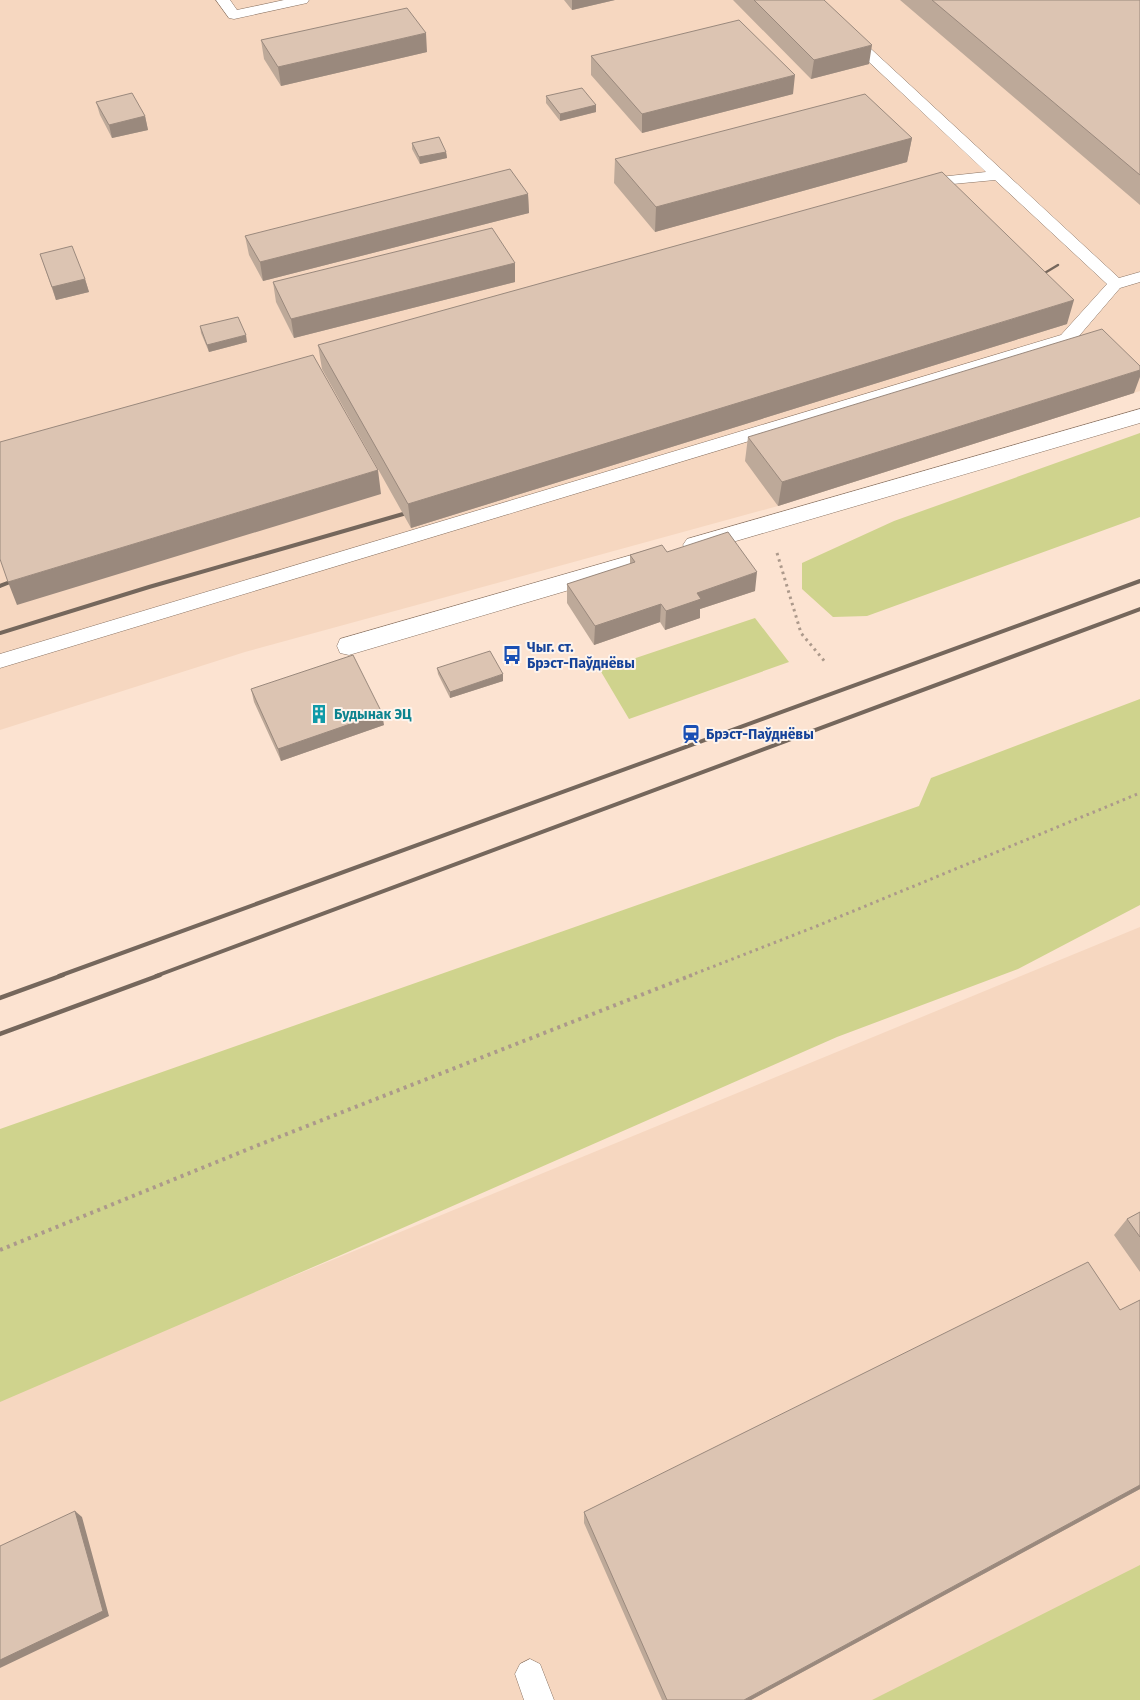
<svg xmlns="http://www.w3.org/2000/svg" width="1140" height="1700" font-family="'Fira Sans',sans-serif">
	<style>
		.built { fill: #f6d7c0 }
		.green { fill: #cfd38d }
		.lines { fill: none; stroke-linecap: round; stroke-linejoin: round }
		.service-casing { stroke: #8a7363; stroke-width: 1 }
		.minor-casing { stroke: #8a7363; stroke-width: 1 }
		.path-far1 { stroke: #ac998b; stroke-width: 3; stroke-dasharray: 2.5 4; stroke-linecap: butt }
		.path { stroke: #ac998b; stroke-width: 4; stroke-dasharray: 3 4.5; stroke-linecap: butt }
		.service { fill: #fff; fill-rule: evenodd }
		.minor { fill: #fff; fill-rule: evenodd }
		.rail-far2 { stroke: #75675c; stroke-width: 2.5 }
		.rail-far1 { stroke: #75675c; stroke-width: 4 }
		.rail { stroke: #75675c; stroke-width: 4.5 }
		.wall { fill: #bda999 }
		.shaded-wall { fill: #9a897d }
		.building { fill: #dcc4b2; stroke: #9a897d }
		.labels { text-anchor: middle; stroke-width: 4; stroke-linejoin: round; paint-order: stroke }
		.transit-label { font-size: 14px; font-weight: bold; fill: #164399; stroke: #fef4ec; text-anchor: start }
		.culture-label { font-size: 14px; font-weight: bold; fill: #0d838f; stroke: #fef4ec; text-anchor: start }
	</style>
	<rect width="100%" height="100%" fill="#fce3d1"/>
	<path class="built" d="M0 0H1140V391L778 506 245 652 0 730Z
		M1140 927V1700H0V1397Z"/>
	<path class="green" d="M1140 433V517L867 616 833 617 802 589V563L894 521Z
		M755 618 789 662 629 719 600 670Z
		M1140 699V905L1018 969 837 1037 341 1255 0 1402V1129L919 806 931 778Z
		M1140 1565V1700H872Z"/>
	<g class="lines">
		<g class="service-casing">
			<path id="service" d="M216 0H230L237 10 284 0H309L307 3 234 19 229 18Z
				M803 0H818L1119 278 1140 272V282L1120 288 1073 343 0 668V654L1061 335 1107 284 995 180 921 187 916 186 914 183 916 180 921 179 986 172Z
				M530 1659 540 1664 554 1700H524L515 1674 520 1664Z"/>
		</g>
		<g class="minor-casing">
			<path id="minor" d="M1140 409V423L695 553 687 551 683 545 687 539Z
				M656 548 664 550 668 556 664 562 349 655 340 653 337 646 340 639Z"/>
		</g>
		<path class="path-far1" d="M777 553 801 633 826 663
			M689 976 817 926 1140 793"/>
		<path class="path" d="M0 1250 256 1146 692 975"/>
		<use href="#service" class="service"/>
		<use href="#minor" class="minor"/>
		<path class="rail-far2" d="M1033 280 1058 265"/>
		<path class="rail-far1" d="M0 586 10 582
			M0 633 149 587 417 510
			M59 976 1140 581
			M156 976 1140 609"/>
		<path class="rail" d="M0 998 63 975
			M0 1034 160 975"/>
	</g>
	<path class="wall" d="M564 0H615L572 10Z
		M733 0H824L869 64 811 79Z
		M900 0H1140V205Z
		M261 40 427 52 281 86 264 59Z
		M591 56 793 94 642 133 591 75Z
		M546 96 596 105V112L560 121 546 103Z
		M96 102 145 116 148 130 112 138 100 115Z
		M912 138 907 162 655 232 614 183 615 159Z
		M412 143 446 152 447 158 420 164 412 149Z
		M528 194 529 213 263 281 249 255 245 236Z
		M40 254 85 279 89 292 56 300Z
		M515 263V282L294 338 276 302 273 282Z
		M1067 324 411 528 322 369 318 345Z
		M200 326 247 342 209 352 201 333Z
		M1134 393 778 506 745 461 748 437Z
		M667 552 755 591 700 609V618L665 630 660 622 594 645 567 603V584L630 564V555Z
		M437 668 503 681 450 698 438 674Z
		M251 689 384 725 281 761 254 702Z
		M1140 1212V1272L1114 1235 1127 1219Z
		M1140 1300V1489L751 1700H662L584 1523V1512L1120 1310Z"/>
	<path class="shaded-wall" d="M572 0H615L572 10Z
		M426 33 427 52 281 86 278 67Z
		M872 45 869 64 811 79 814 60Z
		M795 75 793 94 642 133V114Z
		M596 105V112L560 121V114Z
		M145 116 148 130 112 138 109 125Z
		M912 138 907 162 655 232 656 207Z
		M446 152 447 158 420 164 419 157Z
		M528 194 529 213 263 281 260 262Z
		M515 263V282L294 338 291 319Z
		M85 279 89 292 56 300 52 287Z
		M1074 300 1067 324 411 528 408 504Z
		M246 335 247 342 209 352 207 345Z
		M1140 370V377L1134 393 778 506 782 482Z
		M378 470 381 494 17 605 8 582Z
		M757 572 755 591 700 609V618L665 630 666 611 697 593Z
		M661 604 660 622 594 645 595 626Z
		M503 674V681L450 698V692Z
		M382 713 384 725 281 761 278 749Z
		M1140 1485V1489L751 1700H744Z
		M75 1511 82 1517 109 1616 0 1668V1660Z"/>
	<path class="building" d="M754 0H824L872 45 814 60Z
		M932 0H1140V175Z
		M407 8 426 33 278 67 261 40Z
		M739 20 795 75 642 114 591 56Z
		M582 88 596 105 560 114 546 96Z
		M132 93 145 116 109 125 96 102Z
		M865 94 912 138 656 207 615 159Z
		M439 137 446 152 419 157 412 143Z
		M510 169 528 194 260 262 245 236Z
		M942 172 1074 300 408 504 318 345Z
		M492 228 515 263 291 319 273 282Z
		M72 246 85 279 52 287 40 254Z
		M238 317 246 335 207 345 200 326Z
		M1102 329 1140 366V370L782 482 748 437Z
		M313 355 378 470 8 582 0 559V442Z
		M728 532 757 572 697 593 701 599 666 611 661 604 595 626 567 584 635 562 630 555 662 545 667 552Z
		M490 651 503 674 450 692 437 668Z
		M353 655 382 713 278 749 251 689Z
		M1140 1212V1237L1127 1219Z
		M1088 1262 1120 1310 1140 1300V1485L744 1700H667L584 1512Z
		M75 1511 103 1611 0 1660V1546Z"/>
	<defs>
		<g id="bus-bare" transform="scale(1.5)"><path d="M-5-6H5V4H4V6H2V4H-2V6H-4V4H-5ZM-3.5-4V0h7V-4ZM-3.5 1.2v1.5H-2V1.2ZM2 1.2v1.5H3.5V1.2Z" fill="#1a4fb4" stroke="#fef4ec" stroke-width="2.5" paint-order="stroke"/></g>
		<g id="building-bare" transform="scale(1.5)"><path d="M-4-6H4V6H1V3H-1V6H-4ZM-2.5-4.3h1.7v1.8h-1.7ZM.8-4.3h1.7v1.8H.8ZM-2.5-1h1.7V.8h-1.7ZM.8-1h1.7V.8H.8Z" fill="#0f9aa8" stroke="#fef4ec" stroke-width="2.5" paint-order="stroke"/></g>
		<g id="station-bare" transform="scale(1.5)"><path d="M-3-6H3Q5-6 5-4V2Q5 4 3 4L4.5 6H3L1.5 4h-3L-3 6H-4.5L-3 4Q-5 4-5 2V-4Q-5-6-3-6ZM-3.5-4v3h7v-3ZM-3.5 1v1.5H-2V1ZM2 1v1.5H3.5V1Z" fill="#1a4fb4" stroke="#fef4ec" stroke-width="2.5" paint-order="stroke"/></g>
	</defs>
	<g fill-rule="evenodd">
		<use href="#bus-bare" x="512" y="655"/>
		<use href="#building-bare" x="319" y="714"/>
		<use href="#station-bare" x="691" y="734"/>
	</g>
	<g class="labels">
		<g class="transit-label">
			<text x="527" y="652">Чыг. ст.<tspan x="527" dy="16">Брэст-Паўднёвы</tspan></text>
			<text x="706" y="739">Брэст-Паўднёвы</text>
		</g>
		<g class="culture-label">
			<text x="334" y="719">Будынак ЭЦ</text>
		</g>
	</g>
</svg>
